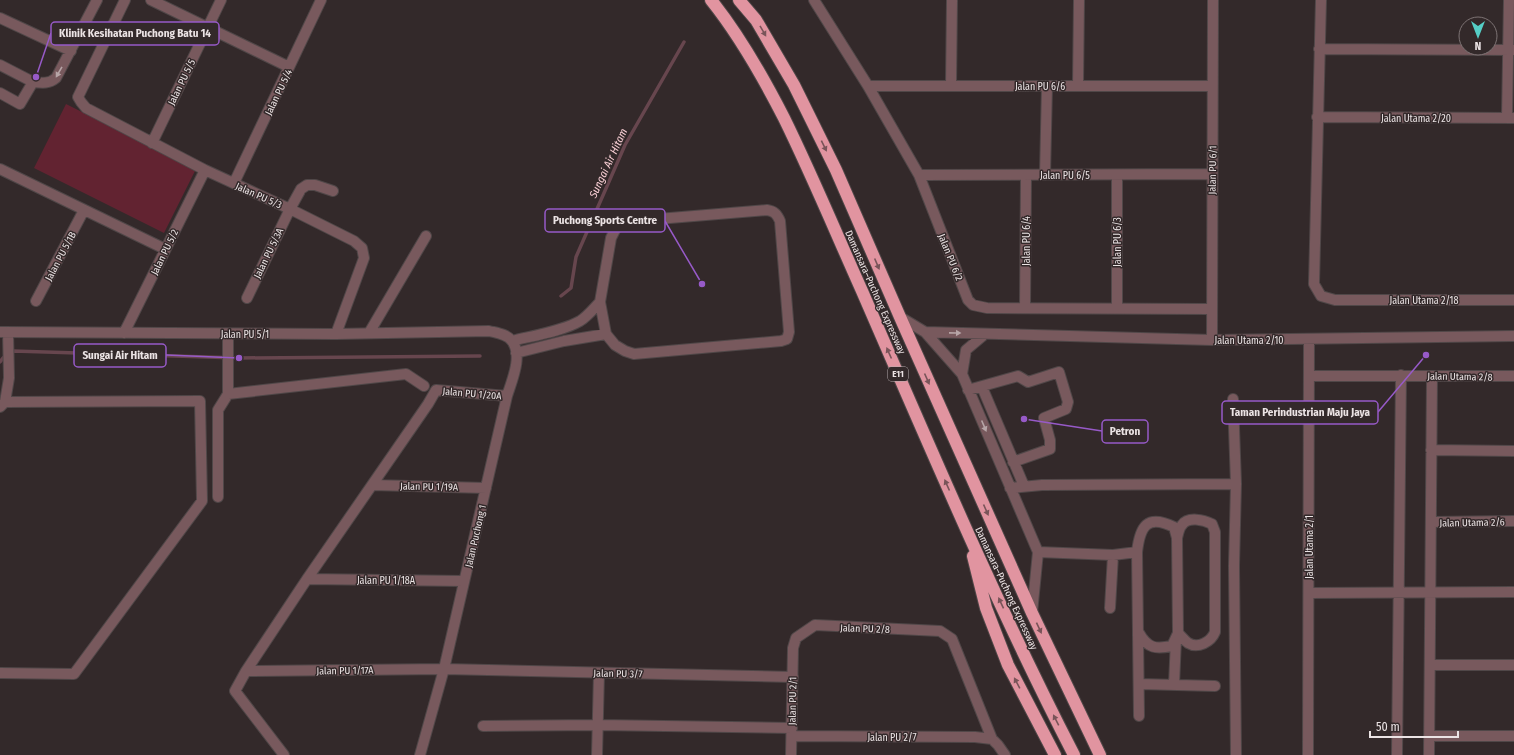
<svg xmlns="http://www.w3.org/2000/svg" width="1514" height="755" font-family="'Fira Sans Condensed',sans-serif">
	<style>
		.green { fill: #622331 }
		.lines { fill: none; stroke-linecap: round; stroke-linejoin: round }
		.stream { stroke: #67464e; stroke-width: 3.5 }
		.minor-casing { stroke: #504748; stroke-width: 12 }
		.highway-casing { stroke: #504748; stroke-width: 14 }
		.minor { stroke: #78595d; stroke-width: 10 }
		.highway { stroke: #e194a0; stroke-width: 12 }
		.oneway { fill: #795459 }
		.oneway2 { fill: #b7a5a7 }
		.labels { text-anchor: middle; stroke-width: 3; stroke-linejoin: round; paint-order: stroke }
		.shield { fill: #33292a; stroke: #b4abac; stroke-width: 1 }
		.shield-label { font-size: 9px; font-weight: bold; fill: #ebe3e4 }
		.street-label { font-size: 10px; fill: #ebe3e4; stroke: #33292a }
		.water-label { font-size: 11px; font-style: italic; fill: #fbd0d6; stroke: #33292a }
		.leader { fill: none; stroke: #975ac8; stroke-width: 1.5 }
		.callout-dot { fill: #975ac8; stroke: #33292a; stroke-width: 1.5 }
		.callout { fill: #33292a; stroke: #975ac8; stroke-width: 1.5 }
		.callout-label { font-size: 11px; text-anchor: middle; font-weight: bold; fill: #ebe3e4 }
	</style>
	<rect width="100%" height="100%" fill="#33292a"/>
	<path class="green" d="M66 104 196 169 164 233 34 168Z"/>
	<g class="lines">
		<path class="stream" d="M561 296 571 288 576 257 625 145 684 42
			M0 362 3 358 13 351 239 358 480 356"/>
		<g class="minor-casing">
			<path id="minor" d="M125 0 78 97 81 102 86 108 205 170 290 209 354 241 362 248 364 258 336 334
				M151 0 289 67
				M814 0 868 86 919 175 968 300 973 305 987 308 1211 309
				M1321 0 1314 284 1321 296 1335 300H1514
				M0 18 71 51
				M1319 49 1514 50
				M0 65 33 82 20 104 0 93
				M33 82C42 83 49 84 56 78L97 0
				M868 86H1212
				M951 86 952 0
				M1078 86 1079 0
				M1317 117 1514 118
				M1507 118 1509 0
				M152 143 221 0
				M0 169 165 249
				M919 175 1212 174
				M1045 175 1047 86
				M234 183 321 0
				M767 210C774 211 777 214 780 221L789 332 787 339 781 341 634 354 625 351 615 345 606 334 600 302 611 238 617 226 621 222Z
				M247 298 290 209 301 189 307 185H315L333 191
				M36 301 84 210
				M1025 308 1026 175
				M1117 309V175
				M900 317 925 332 1212 340 1514 336
				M0 332 336 334 489 331C497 333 507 334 512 341 523 356 512 380 507 396L444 669 420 755
				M925 332 962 374 1038 552 1032 613
				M124 333 205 170
				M369 333 426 236
				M228 334V394L406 374 424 386
				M1212 340 1213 0
				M512 341C532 336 563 331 580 321 588 316 594 308 600 302
				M516 353 564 341 606 334
				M962 374 966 350 985 334
				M1310 376H1514
				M982 387 1024 486
				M968 390 1018 376 1028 382 1059 372 1068 402 1066 409 1044 418 1050 440V449L1013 462
				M1233 399 1236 484
				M5 402 9 378 8 332
				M0 407 5 402 200 401 202 501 74 674 0 673
				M1431 450 1514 451
				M372 485 486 488
				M1010 488 1042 485 1236 484 1234 566 1236 755
				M218 497V410L228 394
				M1431 522 1514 521
				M1177 538C1178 534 1179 528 1182 525 1188 516 1204 520 1212 524L1215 532V632C1211 642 1198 649 1188 643 1184 640 1181 636 1178 633
				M1038 552 1113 555 1137 552
				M307 579 464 581
				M1309 593 1514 592
				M1110 608 1113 555
				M1139 633C1148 649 1156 649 1172 646L1178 633 1177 538 1174 527C1147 514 1140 526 1137 552L1139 716
				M1430 665H1514
				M246 671 444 669 793 677
				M1139 684 1215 686
				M1174 685 1176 639
				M483 726 598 725 792 728
				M792 736 975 737 992 739
				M1429 736H1514
				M284 755 235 691 246 671 307 579 428 404 436 390 507 396
				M597 755 599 673
				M791 755 793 648 796 638 815 625 940 631 952 639 992 739 998 745 1005 755
				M1308 755 1309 339
				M1397 755 1401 375
				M1429 755 1432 376"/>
		</g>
		<g class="highway-casing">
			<path id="highway" d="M711 0C740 36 763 77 784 118 812 175 836 233 862 291 930 447 996 604 1074 755
				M739 0 756 20 794 85 836 170 900 317 1032 613 1100 755
				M973 556 986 608 1008 665 1055 755"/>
		</g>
		<use href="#minor" class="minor"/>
		<use href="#highway" class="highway"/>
	</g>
	<defs><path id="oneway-solid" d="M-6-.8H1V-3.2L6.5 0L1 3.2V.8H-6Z"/></defs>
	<g class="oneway">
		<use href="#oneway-solid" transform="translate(763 31) rotate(60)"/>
		<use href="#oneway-solid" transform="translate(824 146) rotate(64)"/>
		<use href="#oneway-solid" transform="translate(877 264) rotate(67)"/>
		<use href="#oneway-solid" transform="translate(889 353) rotate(-114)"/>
		<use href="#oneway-solid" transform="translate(927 379) rotate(66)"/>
		<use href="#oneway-solid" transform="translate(947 485) rotate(-114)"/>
		<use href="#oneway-solid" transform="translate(986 510) rotate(66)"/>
		<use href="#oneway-solid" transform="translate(1001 603) rotate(-115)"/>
		<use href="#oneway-solid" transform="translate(1039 628) rotate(65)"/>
		<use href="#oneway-solid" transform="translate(1017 683) rotate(-118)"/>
		<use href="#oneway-solid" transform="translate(1056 720) rotate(-117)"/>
	</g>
	<g class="oneway2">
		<use href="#oneway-solid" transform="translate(59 72) rotate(120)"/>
		<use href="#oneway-solid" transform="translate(955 333) rotate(1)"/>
		<use href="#oneway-solid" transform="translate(984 426) rotate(67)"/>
	</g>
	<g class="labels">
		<rect class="shield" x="888" y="367" width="20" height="14" rx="3"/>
		<g class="shield-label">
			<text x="898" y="377">E11</text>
		</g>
		<g class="street-label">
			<text transform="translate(181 82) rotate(-64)" y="4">Jalan PU 5/5</text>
			<text x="1040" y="90">Jalan PU 6/6</text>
			<text transform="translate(278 92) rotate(-64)" y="4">Jalan PU 5/4</text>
			<text x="1416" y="122">Jalan Utama 2/20</text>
			<text transform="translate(1212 170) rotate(-89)" y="4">Jalan PU 6/1</text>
			<text x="1065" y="179">Jalan PU 6/5</text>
			<text transform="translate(259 195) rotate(24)" y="4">Jalan PU 5/3</text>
			<text transform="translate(1026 241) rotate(-90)" y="4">Jalan PU 6/4</text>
			<text transform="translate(1117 242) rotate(-90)" y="4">Jalan PU 6/3</text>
			<text transform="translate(164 252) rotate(-64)" y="4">Jalan PU 5/2</text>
			<text transform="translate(268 253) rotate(-64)" y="4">Jalan PU 5/3A</text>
			<text transform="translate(60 256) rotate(-62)" y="4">Jalan PU 5/1B</text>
			<text transform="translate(951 257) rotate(68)" y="4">Jalan PU 6/2</text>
			<text transform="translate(876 292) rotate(66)" y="4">Damansara–Puchong Expressway</text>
			<text x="1424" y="304">Jalan Utama 2/18</text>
			<text x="245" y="338">Jalan PU 5/1</text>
			<text x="1249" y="344">Jalan Utama 2/10</text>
			<text transform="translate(1460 376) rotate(1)" y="4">Jalan Utama 2/8</text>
			<text transform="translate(472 393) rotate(5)" y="4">Jalan PU 1/20A</text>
			<text transform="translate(429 486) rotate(1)" y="4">Jalan PU 1/19A</text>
			<text transform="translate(1472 522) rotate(-1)" y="4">Jalan Utama 2/6</text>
			<text transform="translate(475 536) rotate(-77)" y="4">Jalan Puchong 1</text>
			<text transform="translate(1309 547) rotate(-90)" y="4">Jalan Utama 2/1</text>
			<text x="386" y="584">Jalan PU 1/18A</text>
			<text transform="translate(1007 588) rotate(65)" y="4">Damansara–Puchong Expressway</text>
			<text transform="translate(865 628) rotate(2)" y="4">Jalan PU 2/8</text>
			<text transform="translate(345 670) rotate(-1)" y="4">Jalan PU 1/17A</text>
			<text transform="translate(618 673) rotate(1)" y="4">Jalan PU 3/7</text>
			<text transform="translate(792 701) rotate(-89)" y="4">Jalan PU 2/1</text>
			<text x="892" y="741">Jalan PU 2/7</text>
		</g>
		<g class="water-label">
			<text transform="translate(608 163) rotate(-65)" y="4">Sungai Air Hitam</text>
		</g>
	</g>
	<path class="leader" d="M36 77L51 33M702 284L665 221M239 358L166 355M1426 355L1378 412M1024 419L1102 431"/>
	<g class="callout-dot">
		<circle cx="36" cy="77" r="4"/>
		<circle cx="702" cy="284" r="4"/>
		<circle cx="239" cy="358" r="4"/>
		<circle cx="1426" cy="355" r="4"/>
		<circle cx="1024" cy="419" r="4"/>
	</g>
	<g class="callout">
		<rect x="51" y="22" width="168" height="23" rx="4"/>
		<rect x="545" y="209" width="120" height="23" rx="4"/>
		<rect x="74" y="344" width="92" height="23" rx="4"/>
		<rect x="1222" y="401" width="156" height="23" rx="4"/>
		<rect x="1102" y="420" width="46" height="23" rx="4"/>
	</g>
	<g class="callout-label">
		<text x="135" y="37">Klinik Kesihatan Puchong Batu 14</text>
		<text x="605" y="224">Puchong Sports Centre</text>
		<text x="120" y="359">Sungai Air Hitam</text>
		<text x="1300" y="416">Taman Perindustrian Maju Jaya</text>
		<text x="1125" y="435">Petron</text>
	</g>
	<g transform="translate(1478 36) rotate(180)"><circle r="19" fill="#33292a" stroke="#7d7374"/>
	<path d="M0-3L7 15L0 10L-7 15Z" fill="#55cec6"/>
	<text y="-6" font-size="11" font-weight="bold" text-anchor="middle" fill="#ebe3e4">N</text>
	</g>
	<path d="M1370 731v6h88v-6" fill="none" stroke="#ebe3e4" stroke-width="2"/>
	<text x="1376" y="731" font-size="12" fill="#ebe3e4" stroke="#33292a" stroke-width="3" paint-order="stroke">50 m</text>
</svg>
